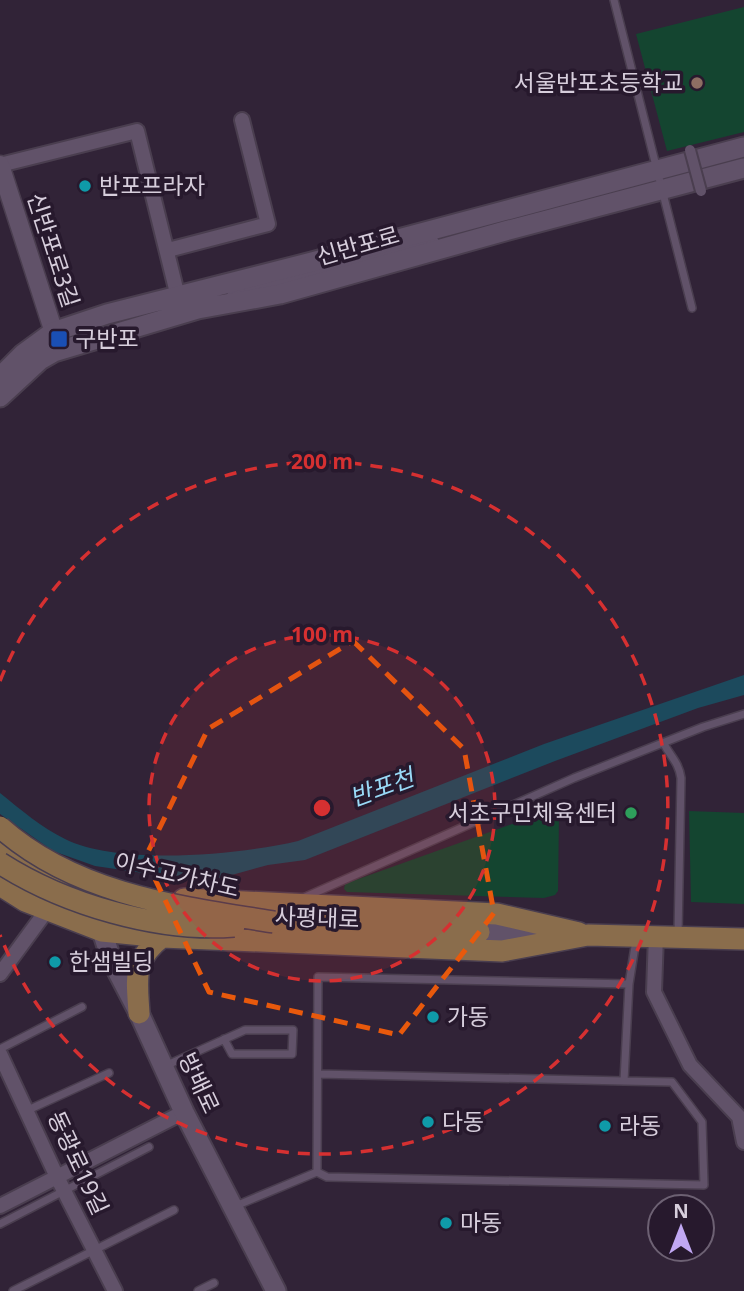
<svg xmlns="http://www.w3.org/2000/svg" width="744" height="1291" font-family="'Noto Sans','Noto Sans KR',sans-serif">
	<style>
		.green { fill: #144530 }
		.water { fill: #1c4a5d }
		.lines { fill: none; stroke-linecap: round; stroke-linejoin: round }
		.service-casing { stroke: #4a3e4f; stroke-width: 10 }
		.minor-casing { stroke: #4a3e4f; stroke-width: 18 }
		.tertiary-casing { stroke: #4a3e4f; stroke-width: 21 }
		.secondary-casing { stroke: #4a3e4f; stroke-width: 23 }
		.primary-casing { stroke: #4a3e4f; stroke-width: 24 }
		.service { stroke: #615269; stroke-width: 7 }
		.minor { stroke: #615269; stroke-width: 14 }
		.tertiary { stroke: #615269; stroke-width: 18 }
		.secondary { stroke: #615269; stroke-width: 19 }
		.primary { stroke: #8a6d4c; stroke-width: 21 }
		.pedestrian-bridge-casing { stroke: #4a3e4f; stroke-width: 14; stroke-linecap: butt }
		.primary-bridge-casing { stroke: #4a3e4f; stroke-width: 24; stroke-linecap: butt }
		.pedestrian-bridge { stroke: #615269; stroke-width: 10 }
		.primary-bridge { stroke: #8a6d4c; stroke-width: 21 }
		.marked { fill: none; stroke: #e8590c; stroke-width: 5; stroke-dasharray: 14 9; stroke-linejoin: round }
		.ring { fill: none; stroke: #d63031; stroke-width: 3.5; stroke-dasharray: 12 9 }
		.education-dot { fill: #8d6e63; stroke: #27192d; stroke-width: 2.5 }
		.culture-dot { fill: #0f9aa8; stroke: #27192d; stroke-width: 2.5 }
		.transit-dot { fill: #1a4fb4; stroke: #27192d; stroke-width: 2.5 }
		.leisure-dot { fill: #2e9e5b; stroke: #27192d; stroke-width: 2.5 }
		.labels { text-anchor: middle; stroke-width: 7; stroke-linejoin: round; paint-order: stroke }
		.poi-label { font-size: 23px; fill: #d7cedc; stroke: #27192d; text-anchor: start }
		.street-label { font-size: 23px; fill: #d7cedc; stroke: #27192d }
		.water-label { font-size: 24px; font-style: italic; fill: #99daf7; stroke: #27192d }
		.centre { fill: #d63031; stroke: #27192d; stroke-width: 3.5 }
		.ring-label { font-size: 21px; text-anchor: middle; font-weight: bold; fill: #d63031; stroke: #27192d; stroke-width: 7; stroke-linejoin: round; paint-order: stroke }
	</style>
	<rect width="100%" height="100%" fill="#312337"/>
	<path class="green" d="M744 7V132L667 151 636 34Z
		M689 811 744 813V904L691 902Z
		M546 812H555L559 816 558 891 555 895 544 898 347 892 344 889 345 884 350 882Z"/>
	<path class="water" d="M744 675V695L698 708 555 761 305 860 268 865 221 878 157 875 95 866 53 851 0 814V793C21 810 41 827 65 839 119 866 239 855 298 841L544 744Z"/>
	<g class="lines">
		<g class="service-casing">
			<path id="service" d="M614 0 692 308
				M231 295 435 241
				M664 744C671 757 679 763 681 778L678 935
				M303 898 574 778 703 727 744 714
				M629 984 636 940
				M0 1049 82 1007
				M165 1066 245 1030H293L292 1054H232L224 1039
				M28 1110 109 1073
				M317 1172 327 1177 704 1185 702 1122 672 1082 624 1081
				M233 1207 317 1172 318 977 629 984 624 1081 318 1074
				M0 1224 149 1147
				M13 1291 174 1210
				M198 1291 214 1283"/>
		</g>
		<g class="minor-casing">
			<path id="minor" d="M0 165 137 131 178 297
				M168 250 268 224 242 120
				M656 935 654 992 690 1065 739 1117 744 1142
				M0 974 47 910
				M0 1054 57 1177 115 1291
				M0 1206 184 1112"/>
		</g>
		<g class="tertiary-casing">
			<path id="tertiary" d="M0 165 58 345
				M479 932 557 934"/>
		</g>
		<g class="secondary-casing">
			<path id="secondary" d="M0 377 23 354 53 332 107 314 312 262 744 147
				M0 397 40 360 54 352 198 309 280 294 505 231 744 168
				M100 889 102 931 111 959 139 1013 184 1112 276 1291"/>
		</g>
		<g class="primary-casing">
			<path id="primary" d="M0 848 58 880 93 887
				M0 885 25 901 102 931 162 937 502 951 588 935 744 939
				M184 899 497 914 579 933
				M274 922 357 924 479 932
				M139 1013C137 978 132 960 162 937"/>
		</g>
		<use href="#service" class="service"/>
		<use href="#minor" class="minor"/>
		<use href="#tertiary" class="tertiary"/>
		<use href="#secondary" class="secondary"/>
		<use href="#primary" class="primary"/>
		<g class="pedestrian-bridge-casing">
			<path id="pedestrian-bridge" d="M690 150 701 191"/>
		</g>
		<g class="primary-bridge-casing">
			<path id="primary-bridge" d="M0 827C75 894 179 907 274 922
				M0 863C64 904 158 932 234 926"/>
		</g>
		<use href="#pedestrian-bridge" class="pedestrian-bridge"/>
		<use href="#primary-bridge" class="primary-bridge"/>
	</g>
	<path class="marked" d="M353 641 464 749 494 913 399 1035 209 992 145 858 208 729Z"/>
	<circle cx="322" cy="808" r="173" fill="#d63031" fill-opacity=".12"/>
	<g class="ring">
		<circle cx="322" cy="808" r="173"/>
		<path d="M0 681A346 346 0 1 1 0 935"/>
	</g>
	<circle class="education-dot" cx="697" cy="83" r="7"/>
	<g class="culture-dot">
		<circle cx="85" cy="186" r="7"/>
		<circle cx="55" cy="962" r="7"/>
		<circle cx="433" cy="1017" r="7"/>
		<circle cx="428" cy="1122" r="7"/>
		<circle cx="605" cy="1126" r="7"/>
		<circle cx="446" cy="1223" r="7"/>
	</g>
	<rect class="transit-dot" x="50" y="330" width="18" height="18" rx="3.5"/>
	<circle class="leisure-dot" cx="631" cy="813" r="7"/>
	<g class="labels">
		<g class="poi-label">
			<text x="683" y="91" text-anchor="end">서울반포초등학교</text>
			<text x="99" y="194">반포프라자</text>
			<text x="75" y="347">구반포</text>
			<text x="617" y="821" text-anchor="end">서초구민체육센터</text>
			<text x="69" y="970">한샘빌딩</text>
			<text x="447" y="1025">가동</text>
			<text x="442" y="1130">다동</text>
			<text x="619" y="1134">라동</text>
			<text x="460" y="1231">마동</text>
		</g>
		<g class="street-label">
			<text transform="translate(358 246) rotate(-16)" y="8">신반포로</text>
			<text transform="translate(53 250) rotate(72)" y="8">신반포로3길</text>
			<text transform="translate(177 875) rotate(13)" y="8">이수고가차도</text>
			<text transform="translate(317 918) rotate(2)" y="8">사평대로</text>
			<text transform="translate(199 1083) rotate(65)" y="8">방배로</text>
			<text transform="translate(78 1163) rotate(65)" y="8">동광로19길</text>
		</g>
		<g class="water-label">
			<text transform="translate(382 788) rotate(-20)" y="8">반포천</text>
		</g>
	</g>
	<circle cx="322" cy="808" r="10" class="centre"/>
	<g class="ring-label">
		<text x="322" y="469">200 m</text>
		<text x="322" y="642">100 m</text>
	</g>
	<g transform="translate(681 1228)"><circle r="33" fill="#27192d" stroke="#6d6173" stroke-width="2"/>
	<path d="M0-5L12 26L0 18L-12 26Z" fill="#c1a8f3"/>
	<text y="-10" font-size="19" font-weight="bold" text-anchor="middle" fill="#d7cedc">N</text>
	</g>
</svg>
